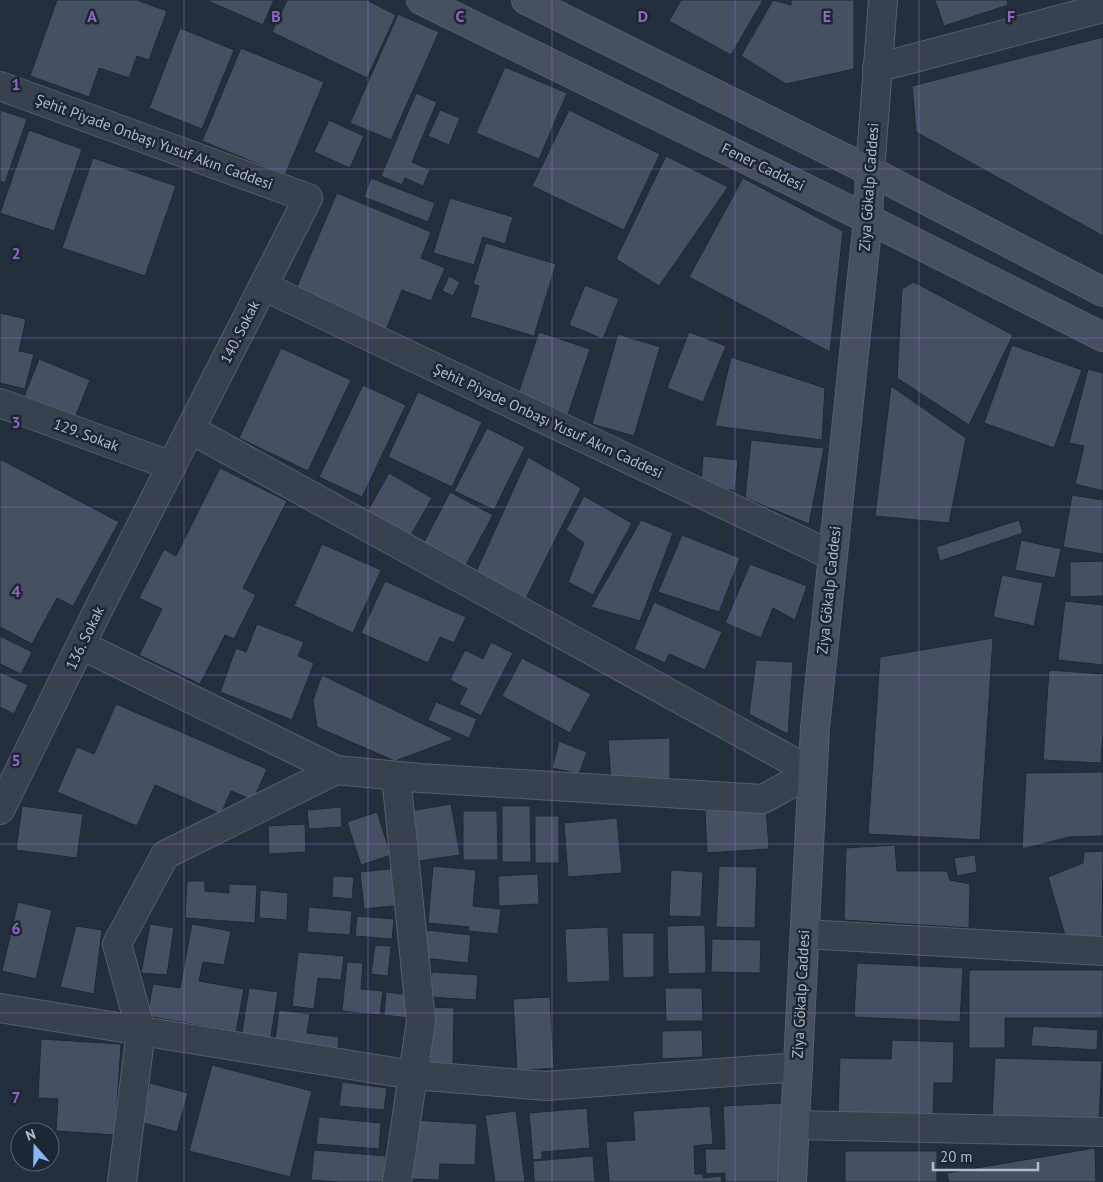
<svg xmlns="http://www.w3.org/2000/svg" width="1103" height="1182" font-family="'PT Sans',sans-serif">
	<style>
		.building { fill: #455162; stroke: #1f2835 }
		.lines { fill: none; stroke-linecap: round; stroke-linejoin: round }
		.street-casing { stroke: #565f6c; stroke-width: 30 }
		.secondary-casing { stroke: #565f6c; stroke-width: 30 }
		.street { stroke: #38414e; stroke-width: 28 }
		.secondary { stroke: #465061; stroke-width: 28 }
		.grid { fill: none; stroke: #9266c3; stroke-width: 1; stroke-opacity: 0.55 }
		.labels { text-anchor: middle; stroke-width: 5; stroke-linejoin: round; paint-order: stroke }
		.street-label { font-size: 15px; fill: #b4bcc9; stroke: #1d2633 }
		.grid-label { font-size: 16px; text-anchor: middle; font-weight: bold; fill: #9266c3; stroke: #1d2633; stroke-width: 5; stroke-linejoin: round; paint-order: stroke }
	</style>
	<rect width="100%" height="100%" fill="#242f3e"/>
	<path class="building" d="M57 0H137L167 11 149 60 137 56 129 78 99 68 89 97 30 76Z
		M206 0H274L263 25Z
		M287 0H367L396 15 367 78 272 32Z
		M681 0H763L731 55 669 21Z
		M773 0 791 5V0H854V69L786 84 741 56Z
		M935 0H1007L1008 5 944 26Z
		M398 14 439 32 391 140 350 123Z
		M180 28 234 50 202 129 149 108Z
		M1103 37V236L916 132 912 86Z
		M241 48 324 82 285 175 202 141Z
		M505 67 567 93 539 159 476 133Z
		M416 93 437 102 412 162 430 170 423 186 405 178 402 185 381 176Z
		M0 110 27 119 5 183 0 181Z
		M440 110 460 118 449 145 428 136Z
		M569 110 660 154 624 230 532 186Z
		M329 120 364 136 350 168 314 152Z
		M29 130 82 149 54 231 0 213Z
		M666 156 728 187 659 286 616 259Z
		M93 158 176 186 145 276 62 248Z
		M371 178 435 203 428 222 364 197Z
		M743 178 843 231 830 352 689 277Z
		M337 193 431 232 421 258 445 268 431 301 402 290 386 330 295 291Z
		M450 198 513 217 505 244 483 237 474 265 433 253Z
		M486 243 556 264 534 336 470 317 479 286 473 284Z
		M449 276 460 282 453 296 442 291Z
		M914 282 1013 335 969 425 897 378 902 289Z
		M585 285 619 299 603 339 569 325Z
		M0 313 26 319 19 351 34 354 25 389 0 383Z
		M539 332 590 349 568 414 517 397Z
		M689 332 726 346 703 402 667 388Z
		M618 334 660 347 634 436 592 424Z
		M1012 345 1082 370 1054 448 984 423Z
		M281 348 351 380 308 471 239 438Z
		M731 357 825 388 822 440 715 426Z
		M39 359 90 380 74 420 23 399Z
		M1088 369 1103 373V491L1075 484 1084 446 1069 443Z
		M363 385 406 405 362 497 319 477Z
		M891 386 966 438 949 523 875 516Z
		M418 392 482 422 452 487 388 457Z
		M487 428 525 447 494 510 454 491Z
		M751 440 824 448 809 524 745 498Z
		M703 456 738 460 735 491 701 485Z
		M528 457 581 488 524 602 476 572Z
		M0 459 119 522 73 606 57 598 32 644 0 627Z
		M220 468 287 501 243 588 256 595 234 639 225 635 200 684 139 655 162 609 139 598 164 549 176 556Z
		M389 473 432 498 410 537 367 512Z
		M450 492 493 515 462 572 420 550Z
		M1072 495 1103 500V554L1063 547Z
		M584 496 632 523 593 595 568 582 584 543 566 530Z
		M641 520 673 533 640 621 591 607Z
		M1019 520 1023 533 940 561 936 547Z
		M682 535 740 558 719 612 658 592Z
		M1021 540 1061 549 1055 578 1015 570Z
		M322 544 381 570 353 633 294 606Z
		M1103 561V596L1070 597V562Z
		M750 564 807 586 795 620 773 608 761 638 725 623Z
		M1002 575 1043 583 1034 626 993 617Z
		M385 581 466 617 454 643 440 637 428 663 361 633Z
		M1065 601 1103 605V665L1058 660Z
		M654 602 722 632 705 670 669 654 665 663 634 649Z
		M257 624 304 642 298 656 314 663 292 720 220 692 236 648 246 652Z
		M0 636 32 652 21 674 0 664Z
		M993 638 980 840 868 834 880 657Z
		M491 642 513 653 481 716 459 704 467 689 450 680 465 650 483 659Z
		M522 658 591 694 570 733 502 696Z
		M756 660 793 662 788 734 749 714Z
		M1049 670 1103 674V734L1101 763 1043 760Z
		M0 672 28 685 14 714 0 707Z
		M322 675 454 739 395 761 317 727 313 700Z
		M436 702 477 719 469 738 428 720Z
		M116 704 267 769 253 800 231 791 221 814 155 785 137 826 57 792 77 747 94 754Z
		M670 738V783L611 780 608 740Z
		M559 741 587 752 579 774 552 768Z
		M1103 772V836L1069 837 1022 849 1026 773Z
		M451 804 460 855 418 861 410 811Z
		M22 806 83 814 77 858 16 850Z
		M502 806H530L531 862H502Z
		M341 807 342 827 309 829 307 810Z
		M766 807 769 849 707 853 705 810Z
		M463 811H497L498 860H463Z
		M377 812 391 855 361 865 347 822Z
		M535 816H559V863H535Z
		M617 818 622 873 568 877 564 823Z
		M305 824 306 852 269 854 268 826Z
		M895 845 897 871H947L950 880 970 884 969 928 844 920 846 848Z
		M1103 851 1102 940 1067 942 1048 877 1083 863 1084 852Z
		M975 855 977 872 957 876 954 858Z
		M433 866 476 870 473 906 501 909 498 934 468 931 469 927 428 923Z
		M719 866 757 867 755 928 716 927Z
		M398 868 402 905 364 909 360 872Z
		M671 870 703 872 701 917 669 916Z
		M538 874 539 904 499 906 498 876Z
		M333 876 354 877 352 899 332 897Z
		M187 881H205V891L229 893V884L257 885 255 923 185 918Z
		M260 890 288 893 287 920 259 918Z
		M18 902 52 910 36 979 2 971Z
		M309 907 352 911 350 935 307 932Z
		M357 916 394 919 392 939 355 936Z
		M150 924 174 928 167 975 141 973Z
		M192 924 231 931 224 965 203 962 199 981 244 989 236 1032 147 1016 153 984 180 988Z
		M705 925 706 973 668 974 667 926Z
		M76 926 102 930 94 994 60 987Z
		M608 927 610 981 567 983 565 929Z
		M427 930 471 935 468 963 424 958Z
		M622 933H654V977L623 978Z
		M712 939 761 940 760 973 711 972Z
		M375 945 391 946 388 976 371 974Z
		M298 952 344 956 341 980 318 978 314 1009 292 1006Z
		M347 962 363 963 361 989 383 991 380 1015 342 1011Z
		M857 963 963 968 960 1022 854 1017Z
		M969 970H1103V1018H1005V1048H969Z
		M432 972 478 975 476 1000 430 997Z
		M249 988 278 992 270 1042 241 1038Z
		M665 988H702L703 1021H666Z
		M386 992 411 995 408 1018 384 1015Z
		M550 997 554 1068 517 1071 513 999Z
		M431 1007 454 1008 453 1064H430Z
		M279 1010 310 1014 307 1033 339 1037 337 1056 274 1048Z
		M1033 1026 1098 1030 1097 1050 1031 1046Z
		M702 1030 703 1057 662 1059V1031Z
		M41 1039 121 1044 115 1135 56 1131 58 1099 38 1098Z
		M892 1040 954 1042 953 1083H934L933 1118 838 1115 840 1058 891 1059Z
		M995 1058 1102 1061 1099 1121 992 1117Z
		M212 1065 312 1091 290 1177 189 1151Z
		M342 1082 387 1088 384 1110 339 1106Z
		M150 1083 188 1093 177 1132 140 1122Z
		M783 1103 786 1182H725V1173L706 1174 705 1149H725L723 1106Z
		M710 1106 713 1144 694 1146 695 1174H703V1178L721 1176 722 1182H609L606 1142 635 1140 633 1111Z
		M587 1108 590 1148 542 1152V1159L533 1160 529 1113Z
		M516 1111 525 1182H495L485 1115Z
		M319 1117 381 1123 379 1149 316 1144Z
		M414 1120 477 1124 475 1165 440 1164 439 1180 412 1179Z
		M1095 1148 1096 1182H949L947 1173Z
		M314 1150 386 1156 383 1182H339L311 1180Z
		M845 1151H937V1182H845Z
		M593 1156 595 1182H534L533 1161Z"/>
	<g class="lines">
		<g class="street-casing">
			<path id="street" d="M877 68 1103 8
				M0 86 308 198 95 616 0 810
				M870 171 883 0
				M263 286 833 556
				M0 403 172 466
				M190 429 812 772
				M81 645 336 770 421 778 763 799 812 772
				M396 776 421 1021 397 1182
				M805 934 1103 951
				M0 1008 413 1075 546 1086 798 1067
				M795 1125 1103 1132
				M122 1182 141 1031 117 944 165 855 336 770"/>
		</g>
		<g class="secondary-casing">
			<path id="secondary" d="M421 0 868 219 1103 337
				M526 0 870 171 1103 292
				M792 1182 815 728 868 219 870 171"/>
		</g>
		<use href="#street" class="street"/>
		<use href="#secondary" class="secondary"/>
	</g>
	<path class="grid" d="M184 0V1182M368 0V1182M552 0V1182M735 0V1182M919 0V1182M0 169H1103M0 338H1103M0 507H1103M0 675H1103M0 844H1103M0 1013H1103"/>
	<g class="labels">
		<g class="street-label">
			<text transform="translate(154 142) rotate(20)" y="5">Şehit Piyade Onbaşı Yusuf Akın Caddesi</text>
			<text transform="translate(763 167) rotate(26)" y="5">Fener Caddesi</text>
			<text transform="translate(869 187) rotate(-86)" y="5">Ziya Gökalp Caddesi</text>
			<text transform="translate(240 332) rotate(-63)" y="5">140. Sokak</text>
			<text transform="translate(548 421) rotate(25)" y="5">Şehit Piyade Onbaşı Yusuf Akın Caddesi</text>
			<text transform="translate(86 435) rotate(20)" y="5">129. Sokak</text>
			<text transform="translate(829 590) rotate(-84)" y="5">Ziya Gökalp Caddesi</text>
			<text transform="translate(85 638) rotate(-64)" y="5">136. Sokak</text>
			<text transform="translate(801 994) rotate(-87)" y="5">Ziya Gökalp Caddesi</text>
		</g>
	</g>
	<g class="grid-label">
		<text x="92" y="22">A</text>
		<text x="276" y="22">B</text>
		<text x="460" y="22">C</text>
		<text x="643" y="22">D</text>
		<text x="827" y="22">E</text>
		<text x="1011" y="22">F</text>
		<text x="16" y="90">1</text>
		<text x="16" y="259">2</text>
		<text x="16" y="428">3</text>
		<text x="16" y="597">4</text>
		<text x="16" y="766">5</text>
		<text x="16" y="934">6</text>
		<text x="16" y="1103">7</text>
	</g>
	<g transform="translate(35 1147) rotate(340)"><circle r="24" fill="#1d2633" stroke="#59626f"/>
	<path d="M0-4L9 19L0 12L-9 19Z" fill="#8ab4f8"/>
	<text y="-8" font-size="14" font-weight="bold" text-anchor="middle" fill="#b4bcc9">N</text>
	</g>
	<path d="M933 1162v8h105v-8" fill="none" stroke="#b4bcc9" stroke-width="2.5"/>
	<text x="940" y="1162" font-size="15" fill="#b4bcc9" stroke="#1d2633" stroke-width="4" paint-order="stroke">20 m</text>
</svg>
